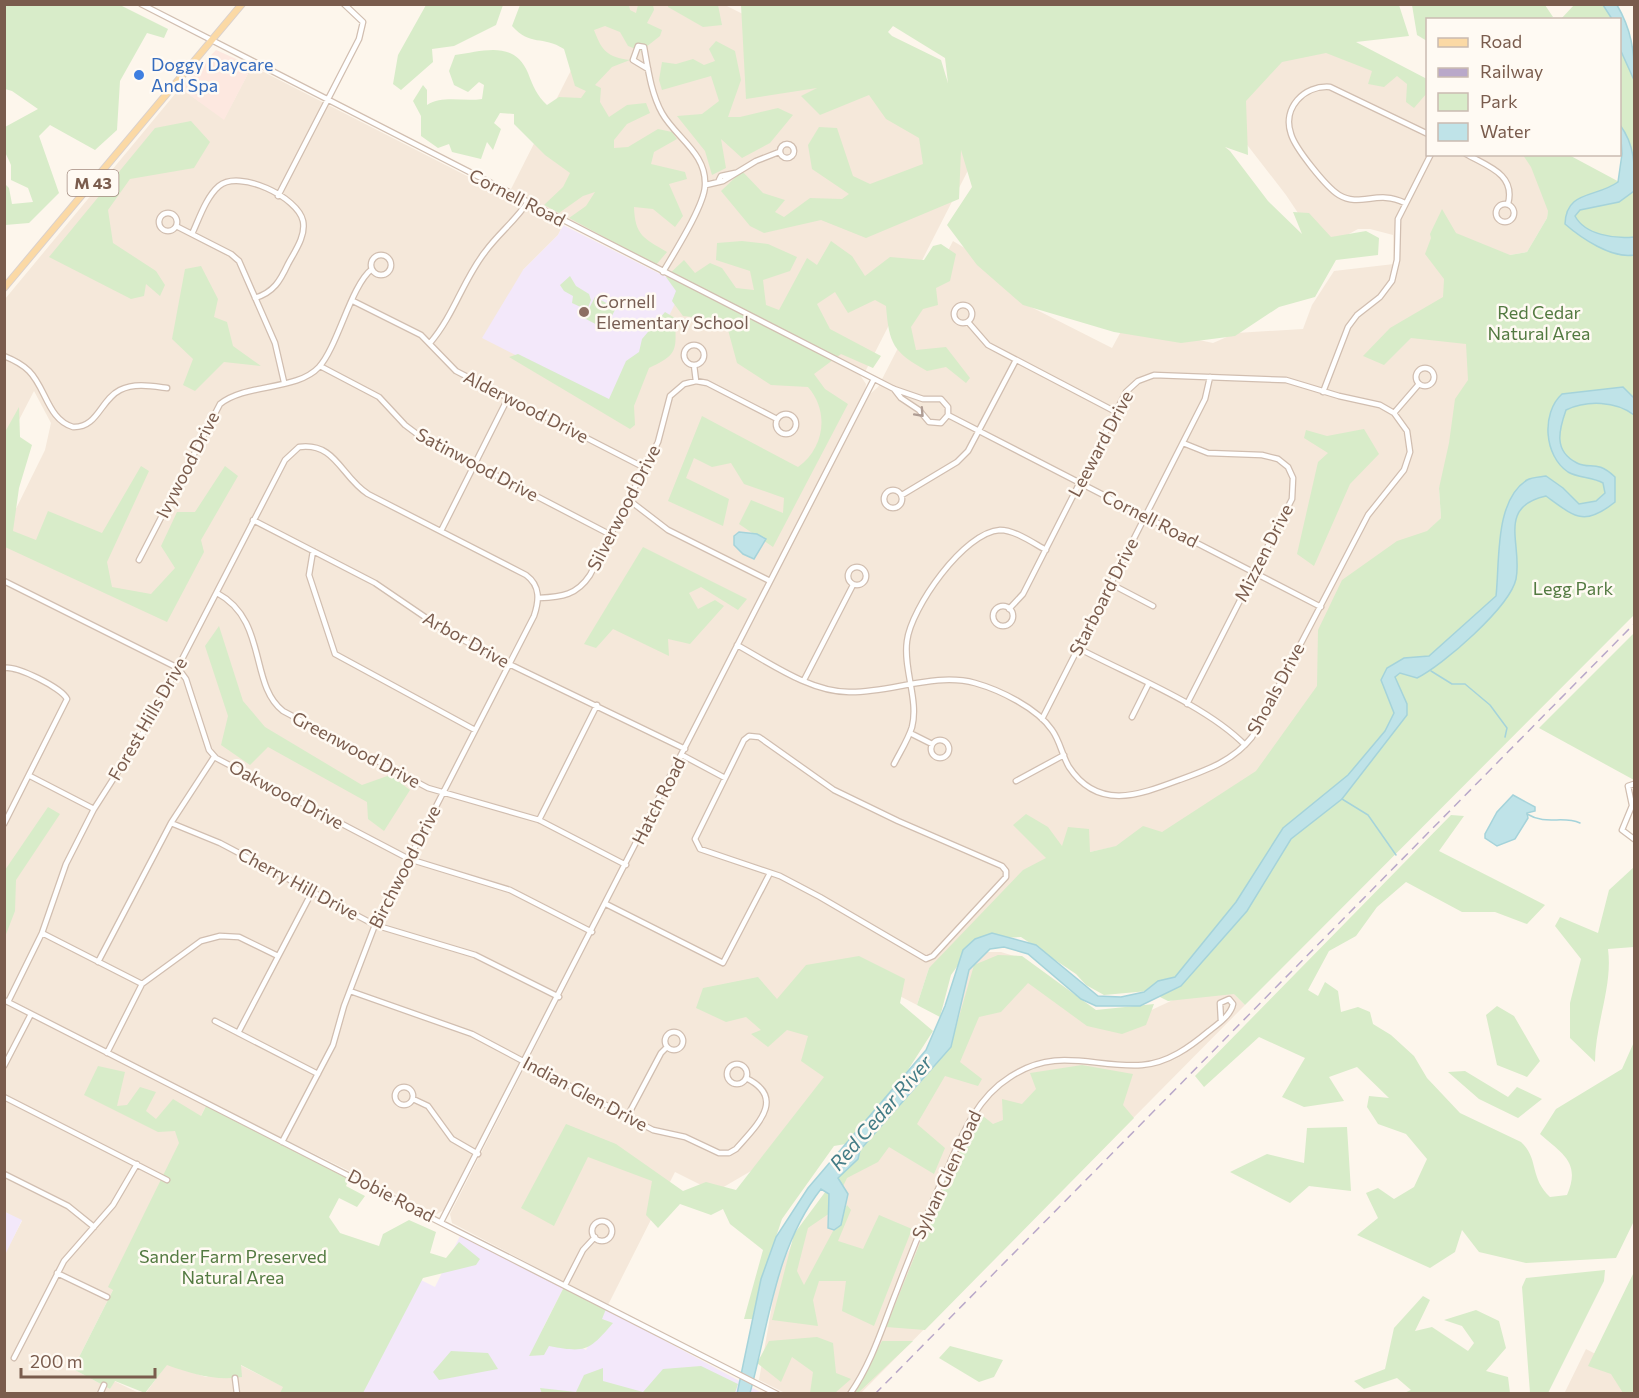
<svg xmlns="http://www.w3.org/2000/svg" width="1639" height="1398" font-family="Commissioner,sans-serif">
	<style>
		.residential { fill: #f5e8da }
		.commercial { fill: #fde8e0 }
		.education { fill: #f3e8fa }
		.green { fill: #d8ecc9; fill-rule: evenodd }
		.water { fill: #bfe3e8; stroke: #a5d3da; stroke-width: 1.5 }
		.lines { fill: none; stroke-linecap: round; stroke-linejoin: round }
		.stream { stroke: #a5d3da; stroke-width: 1.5 }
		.minor-casing { stroke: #d1beb0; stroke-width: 7 }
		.major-casing { stroke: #dad1cd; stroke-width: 8 }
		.minor { stroke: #fff; stroke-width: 4.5 }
		.major { stroke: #fbd9a5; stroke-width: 6 }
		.rail { stroke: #b9a8c9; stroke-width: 1.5; stroke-dasharray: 9 6; stroke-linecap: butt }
		.oneway { stroke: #af9d94 }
		.shop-dot { fill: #3f7fe0; stroke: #fffaf3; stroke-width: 2 }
		.education-dot { fill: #8d6e63; stroke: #fffaf3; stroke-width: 2 }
		.labels { text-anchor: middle; stroke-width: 5; stroke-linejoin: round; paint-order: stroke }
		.shield { fill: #fffaf3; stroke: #a28b7f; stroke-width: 1.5 }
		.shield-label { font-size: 16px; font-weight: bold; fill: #7a5c4d }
		.shop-label { font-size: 18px; fill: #366cbe; stroke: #fffaf3; text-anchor: start }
		.street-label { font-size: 18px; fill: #7a5c4d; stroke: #fffaf3 }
		.education-label { font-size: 18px; fill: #785e54; stroke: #fffaf3; text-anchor: start }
		.park-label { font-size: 18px; fill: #537a41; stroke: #fffaf3 }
		.water-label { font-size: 20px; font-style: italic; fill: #437c86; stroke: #fffaf3 }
	</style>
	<rect width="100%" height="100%" fill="#fdf6ec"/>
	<path class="residential" d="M604 5H725L985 137 865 372 510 191Z
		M1278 32 1427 86 1428 154 1539 155 1551 193 1547 218 1527 252 1498 257 1466 331 1473 416 1439 488 1441 518 1407 551 1248 809 1151 839 1071 856 929 968 917 1005 888 990 838 1077 751 1171 715 1192 675 1172 608 1305 452 1223 450 1214 722 680 870 394 878 387 953 241 1007 273 1029 306 1112 348 1125 324 1213 343 1236 333 1303 329 1312 305 1334 271 1394 264 1393 235 1370 229H1358L1336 241 1312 234 1286 195 1231 124Z
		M252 66 563 225 558 235 523 270 684 286 860 375 866 384 865 392 611 890 456 1188 444 1210 437 1214 172 1084 5 997V531L45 450 51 423 34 391 5 447V299L180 88 224 119Z
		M1250 920 1235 995 1245 1005 861 1393H785L759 1380 778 1271 804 1221 903 1101 928 1075 936 1062 964 976 984 952H1001L1014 956 1085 1010 1145 1013 1188 993Z
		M5 1002 206 1106 73 1369 110 1389 114 1381 139 1393H5L4 1255 22 1221 5 1212Z
		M1586 1349 1634 1374V1393L1564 1394Z
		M167 1364 206 1377 240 1365 284 1387 280 1394H145Z"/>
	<path class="commercial" d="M216 50 252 66 224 120 180 88Z"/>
	<path class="education" d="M563 225 684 286 622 409 482 338 523 270 558 235Z
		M5 1212 22 1220 5 1255Z
		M460 1236 564 1287 543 1328 586 1350 606 1309 762 1393 357 1394 415 1277 435 1287Z"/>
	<path class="green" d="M5 4 120 5 168 29 164 38 147 33 120 81 117 130 95 150 50 125 39 136 59 193 29 223 5 225V184L9 188 12 204 33 202 28 188 11 180V165L5 152V127L38 109 12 91 5 89Z
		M1575 4 1607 5 1617 20H1560Z
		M426 5H503L496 25 454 46 432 49 433 62 401 90 393 84 398 55Z
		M520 5H629L630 10 636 13 638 5H653L654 10 647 23 662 30 660 36 641 51 628 46 620 32 605 26 594 30C602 51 607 57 630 60L612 67 595 85 601 88 600 102 609 117 627 105 646 103 650 113 627 124 614 140V148L628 147 658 129 672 132 677 139 654 152 651 164 685 172 687 179 669 184 683 216 675 227 653 209 634 207C635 236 644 238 667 252L656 265 569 218 586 206 595 192 583 196 559 213 544 205 563 187 570 173 545 155 514 124V114L500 113 494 123 501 129 493 150 487 142 481 159 452 152 449 144 438 148 421 136V116L413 101 423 85 427 90V105C443 95 463 102 482 99L484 85 479 82 468 92 454 85 449 71 455 55C484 51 514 40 528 73 533 86 537 96 547 105L559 97 581 98 586 91 575 86 564 49C542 35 531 47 512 26Z
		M668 5H718L722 25 703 27 668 7Z
		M741 5H1399L1409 36 1356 42 1427 79V93L1414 108 1406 102 1407 84 1397 76 1384 87 1368 84 1372 71 1326 53 1282 62 1246 101 1248 155 1225 147 1230 151 1268 201 1302 234 1293 212 1309 213 1331 237 1366 231 1379 238 1378 255 1336 260 1315 297 1279 307 1235 336 1181 343 1114 332 1023 305 977 265 947 225 972 187 961 150 959 199 866 238 821 220 764 233 750 226 721 191 742 171 763 193 785 200 775 212 784 217 810 198 842 199 849 194 812 169 808 145 819 127 837 128 853 176 870 184 923 164 919 138 886 119 869 95 820 115 801 96 817 88 746 99ZM893 26 945 58 948 83 941 60 892 36 888 32Z
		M1412 5H1545L1553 17 1541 20H1428L1427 41 1417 35Z
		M1620 24 1634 61V161L1620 150Z
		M716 41 735 51 741 80 728 117H740L778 108 793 115 770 143 742 158 721 139 726 168 712 175 705 151 677 116 702 114 719 101 711 76 662 90 659 80 662 62 676 64 693 59 704 65 715 61 709 49Z
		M191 121 210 142 194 168 130 179 108 210 113 243 156 271 165 285 160 296 146 284 144 296 131 299 49 257 155 128Z
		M1523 155H1569L1625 185 1634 165V615L1245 1005 1234 994 1168 1001 1148 991 1104 995 1086 985 1076 974 1021 937 977 939 951 975 940 1017 917 1005 929 968 1023 870 1046 858 1013 825 1026 814 1048 827 1062 846 1068 827 1089 829 1090 852 1116 846 1143 826 1162 832 1256 771 1317 686 1318 630 1342 580 1397 541 1427 531 1441 518 1439 488 1449 443 1455 399 1468 380 1466 344 1411 338 1384 365 1363 356 1390 328 1443 297 1444 279 1425 254 1431 238 1430 234 1442 209 1456 233 1510 255 1527 252 1547 218 1548 211 1531 167Z
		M742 241 768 244 797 257 790 271 763 280 766 305 779 310 807 258 817 265 831 241 852 256 865 276 890 257 924 260 933 246 941 244 956 254 950 281 936 288 938 305 923 309 911 327 916 350 946 347 970 378 966 383 946 367 927 371C893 352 889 344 886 306L875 300 848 313 835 292 817 304 830 329 881 356 873 368 841 354 814 374 825 389 848 404 773 547 739 524 751 500 783 513 784 498 744 484 731 463 712 467 694 458 686 478 729 499 723 526 668 501 702 416 798 467C824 449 830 412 808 387L771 385 737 363 728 330 701 318 683 316 672 301 676 291 666 277 684 260 695 273 710 263 722 268 736 288 754 290 750 271 716 260 717 243Z
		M201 266 218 299 214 317 227 322 233 346 261 366 224 362 195 391 183 385 193 359 172 339 185 269Z
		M570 276 576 286 589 294 591 300 587 310 572 303 573 296 564 291 560 285Z
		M595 297 616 308 605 329 584 318Z
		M665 312 675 318C676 350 679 354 649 368L634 406 635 425 630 429 509 357 518 354 609 399 626 361 639 352 642 339Z
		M19 407 20 437 32 445 19 488 13 531 36 540 48 511 102 533 141 466 149 471 107 562 112 587 151 594 175 568 161 546 177 512H195L225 466 238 476 201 540 204 552 167 622 5 547V432Z
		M1364 429 1379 454 1350 484 1314 566 1297 554 1318 462 1328 453 1304 438 1306 430 1327 436Z
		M643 547 747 599 738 610 701 587 689 593 698 609 715 600 724 606 690 644 668 639 669 656 613 629 596 648 584 644Z
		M219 626 243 701 265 727 362 785 390 775 410 790 384 831 368 819 367 802 268 747 250 765 221 745 228 716 205 646Z
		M1634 633V780L1539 728Z
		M48 807 60 814 16 880 15 911 5 937V870Z
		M1451 815 1464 816 1439 851 1545 905 1527 924 1495 912H1462L1406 882 1377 907 1356 936 1329 951 1308 990 1318 996 1325 982 1338 991 1341 1012 1358 1007 1370 1012 1373 1024 1391 1035 1414 1056 1427 1078 1460 1113 1521 1142C1539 1158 1529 1177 1550 1197L1567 1195C1581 1163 1563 1154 1540 1134L1556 1109 1622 1069 1634 1042V1221L1616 1258 1526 1263 1479 1252 1462 1230 1455 1252 1430 1268 1357 1235 1378 1218 1366 1193 1378 1188 1394 1199 1414 1187 1427 1159 1406 1134 1378 1124 1367 1107 1369 1096 1389 1098 1357 1067 1329 1077 1344 1101 1304 1107 1282 1097 1305 1058 1259 1037 1204 1087 1195 1076Z
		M1634 867V947L1608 949C1613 987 1595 1024 1595 1062L1570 1038V1003L1581 959 1555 926 1560 917 1598 933 1609 890Z
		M998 955 1022 956 1096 1010 1154 1004 1146 1025 1122 1034 1087 1026 1028 983 1001 1012 979 1017 960 1062 982 1079 978 1086 945 1076 917 1124 945 1148 934 1174 889 1147 878 1162 847 1178 830 1213 808 1228 797 1271 804 1285 847 1205 851 1210 838 1241 863 1249 879 1215 912 1229 874 1326 842 1311 846 1281H819L813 1300 818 1326 772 1320 794 1234 863 1141 834 1146 782 1219 764 1273 755 1319H744L763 1250 730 1224 723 1209 711 1215 680 1204 658 1228 646 1215 652 1181 588 1157 554 1226 521 1208 566 1124 616 1144 683 1191 706 1182 736 1190 824 1077 801 1061 808 1036 787 1030 768 1047 751 1034 761 1030 746 1017 726 1022 696 1008 703 988 758 977 777 999 806 965 859 956 905 979 900 1003 933 1031 906 1073 908 1097 950 1048 974 965Z
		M1497 1006 1514 1016 1540 1061 1527 1077 1497 1065 1486 1015Z
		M1082 1065 1133 1074 1123 1105 1134 1118 925 1330 886 1327 952 1164 983 1116 993 1124 1003 1120 1002 1099 1022 1104 1036 1089 1030 1073Z
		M98 1066 125 1072 117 1106 127 1105 140 1087 156 1092 146 1111 156 1119 173 1099 201 1116 206 1106 349 1179 346 1186 365 1196 357 1207 339 1198 329 1217 340 1233 379 1246 383 1234 409 1220 436 1232 430 1253 446 1258 459 1242 480 1259 476 1265 423 1278 363 1393H280L283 1387 241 1365 242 1377C215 1381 192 1374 167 1365L145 1393 115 1381 110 1389 73 1369 113 1290 108 1287 179 1143 175 1131 158 1132 84 1095Z
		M1465 1071 1508 1097 1517 1087 1542 1099 1518 1118 1479 1099 1448 1072Z
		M1347 1127 1351 1191 1309 1186 1290 1203 1230 1172 1267 1154 1304 1163 1307 1128Z
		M1605 1270 1604 1281 1548 1393H1530L1522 1287 1526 1278Z
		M1634 1272V1393H1623L1611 1374 1588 1366Z
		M564 1287 606 1309 602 1319 613 1323C589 1351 586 1353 549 1346L544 1355 529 1356Z
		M1423 1296 1430 1300 1415 1331 1432 1327 1468 1351 1474 1343 1462 1326 1444 1320 1476 1310 1499 1321 1506 1348 1486 1371 1508 1377 1510 1393H1404L1411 1390 1397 1378 1364 1389 1354 1381 1385 1369 1394 1328Z
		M817 1337 833 1343 836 1373 851 1379 835 1393H810L813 1372 792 1357 781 1382 757 1363 769 1341Z
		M882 1341H913L858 1393H855Z
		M950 1346 1003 1360 994 1377 979 1382 939 1358Z
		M451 1351 488 1353 498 1369 439 1380 433 1372Z
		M701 1366 738 1384 735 1393 542 1394 540 1388 576 1392 584 1375 603 1368V1381L643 1392 663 1369Z"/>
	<path class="water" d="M1603 5H1617C1631 29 1635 51 1634 80L1620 49V20L1612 19Z
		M1620 125C1635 145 1635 166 1634 191L1619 202 1580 210 1575 216C1585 235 1615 239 1634 237V255C1612 259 1581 238 1565 224 1566 190 1596 198 1618 182L1622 154Z
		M1623 387 1634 398V415C1616 401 1587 400 1566 410 1559 430 1553 451 1577 463 1591 470 1596 459 1615 477V502C1584 527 1575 517 1546 496 1496 507 1523 545 1516 579 1510 607 1442 666 1417 678L1400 673 1395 677 1407 704V715L1342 799 1291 839 1247 911 1181 986 1140 1006H1096L1081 999 1028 954 1004 947 990 949 969 970 951 1047 860 1150 858 1159 838 1178 848 1194 841 1225 834 1230 828 1228 829 1194 821 1189C775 1248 769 1324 750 1393L737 1394 761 1279 776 1237 808 1188 926 1050 945 1006 963 950 975 939 992 933 1036 945 1098 996 1121 997 1144 992 1158 981 1175 977 1236 902 1283 828 1348 775 1385 731 1394 713 1381 680 1387 668 1404 658 1429 656 1496 596C1500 562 1494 501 1527 480 1532 477 1540 477 1546 476L1563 488 1579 504 1596 501 1605 493 1603 483C1593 477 1578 478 1568 472 1544 456 1541 413 1562 394Z
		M739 532 757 534 766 539 754 559 743 554 734 545V536Z
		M1513 795 1535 807V811L1527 813 1528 818 1515 839 1497 846 1485 838V834L1497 812Z"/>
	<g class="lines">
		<path class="stream" d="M1431 671 1452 684H1465L1490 705 1507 728 1505 737
			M1342 799 1368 815 1396 855
			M1527 814C1547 826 1562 815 1580 823"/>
		<g class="minor-casing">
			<path id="minor" d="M141 4 894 389 923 399H941L948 407V415L941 423 929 422 919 410 901 398 894 389
				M648 69 633 60 638 46 644 47C648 69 651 93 662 113 676 138 707 153 705 186 704 206 674 253 663 272
				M780 151a7 7 0 1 1 14 0a7 7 0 1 1-14 0Z
				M1466 154C1487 166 1516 174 1508 204
				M719 180 721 176 735 173
				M706 185 723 181 756 161 779 152
				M278 196 359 39 363 22 344 4
				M1405 203C1377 189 1361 208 1339 195 1326 187 1295 148 1291 134 1282 108 1304 85 1330 87L1428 134
				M1496 213a9 9 0 1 1 18 0a9 9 0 1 1-18 0Z
				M159 222a9 9 0 1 1 18 0a9 9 0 1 1-18 0Z
				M176 226 231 254 239 261 275 343 284 382
				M192 234C199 219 206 197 219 186 239 169 298 197 303 221 306 236 295 251 288 264 280 281 274 292 255 298
				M371 265a10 10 0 1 1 20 0a10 10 0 1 1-20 0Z
				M353 301 421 335 456 371 645 468
				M954 314a9 9 0 1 1 18 0a9 9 0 1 1-18 0Z
				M968 322 988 345 1116 412
				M430 343C454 315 463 280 485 252 498 234 515 221 527 203
				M684 355a10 10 0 1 1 20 0a10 10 0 1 1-20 0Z
				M4 356C14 360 22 364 29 371 46 388 48 420 73 427 98 428 100 400 120 390 135 383 151 386 167 388
				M694 365 696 381
				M320 366 379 397 405 425 417 434 611 535
				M1416 377a9 9 0 1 1 18 0a9 9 0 1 1-18 0Z
				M1323 392 1348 327 1357 315 1380 297 1392 281 1397 260 1398 219 1431 154
				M1394 413 1419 384
				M776 424a10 10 0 1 1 20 0a10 10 0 1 1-20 0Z
				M948 415 1321 607
				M1183 443 1208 453 1262 455 1278 459 1288 467 1293 478 1292 499 1187 704
				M884 499a9 9 0 1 1 18 0a9 9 0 1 1-18 0Z
				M902 495 957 462 968 451 1016 360
				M629 500 668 530 770 581
				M253 520 375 583 444 630 509 664 685 749
				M441 531 508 398
				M313 551 309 575 335 654 475 730
				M139 560 220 404C246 383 297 391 319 367 338 346 351 285 372 269
				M848 576a9 9 0 1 1 18 0a9 9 0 1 1-18 0Z
				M4 581 178 668 186 679 209 750 216 758 409 859 510 890 592 932
				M1111 584 1153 606
				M217 593C268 620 249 685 283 711L428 788 539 820 626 865
				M539 598C562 597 577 595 590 575L658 442 670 396 684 384 696 381 707 383 777 419
				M993 616a10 10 0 1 1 20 0a10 10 0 1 1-20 0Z
				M737 645C770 663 810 692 849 692 890 693 935 672 975 683 1000 690 1037 708 1052 730 1060 741 1062 755 1069 767 1098 811 1139 795 1179 780 1207 770 1233 761 1252 737L1368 515 1404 470 1410 452 1407 431 1394 413 1380 405 1339 396 1286 380 1154 375 1138 381 1126 392 1023 594 1009 609
				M1078 648C1129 675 1206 705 1245 745
				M4 668C16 665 62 688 67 699L4 824
				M804 680 853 585
				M1132 717 1148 685
				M1042 719 1205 399 1210 377
				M910 733 932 744
				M749 736 759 737 834 790 898 821 1002 866 1006 871V877L933 956 926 959 820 897 780 876 700 849 695 839 744 740Z
				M931 749a9 9 0 1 1 18 0a9 9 0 1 1-18 0Z
				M682 755 725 778
				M894 764C900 752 908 740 912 727 919 700 903 669 907 641 911 608 964 532 1000 530 1015 530 1033 543 1046 550
				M30 776 94 809
				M1016 781 1064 755
				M1634 801 1622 830 1634 839
				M1632 805 1628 786 1634 784
				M539 820 597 705
				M171 823 220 843 375 925 475 955 559 997
				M606 904 723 963 770 873
				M42 933 142 984
				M98 962 171 823 214 757
				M350 991 472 1034 653 1130 685 1137 719 1153H729L736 1149C757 1125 787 1098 746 1078
				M4 1000 777 1394
				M8 1002 42 933 66 864 94 809 149 723 285 460 299 447C336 442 341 477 368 494L526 575C541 586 539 601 534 616L375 925 344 1006 333 1045 282 1142
				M215 1021 318 1074
				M665 1041a9 9 0 1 1 18 0a9 9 0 1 1-18 0Z
				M238 1033 312 892
				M107 1053 142 984 201 941 220 936 239 937 278 956
				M727 1074a10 10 0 1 1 20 0a10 10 0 1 1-20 0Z
				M4 1066 31 1014
				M395 1096a9 9 0 1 1 18 0a9 9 0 1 1-18 0Z
				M4 1097 167 1180
				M413 1099 428 1106 452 1139 478 1154
				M627 1117 661 1053 667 1047
				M4 1174 68 1206 94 1227
				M592 1231a10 10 0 1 1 20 0a10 10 0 1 1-20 0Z
				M441 1222 874 379
				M57 1273 107 1297
				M565 1285 583 1250 595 1237
				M14 1358 64 1261 113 1205 137 1164
				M235 1378 237 1394
				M100 1394 104 1385
				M850 1394C872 1363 883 1325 897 1290 913 1248 930 1206 949 1165 963 1132 978 1097 1010 1077 1057 1046 1093 1068 1142 1065 1168 1063 1190 1047 1209 1031 1218 1024 1231 1015 1233 1004L1229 999 1220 1003 1221 1021"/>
		</g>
		<g class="major-casing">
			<path id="major" d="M4 288 242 4"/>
		</g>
		<use href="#minor" class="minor"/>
		<use href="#major" class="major"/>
		<path class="rail" d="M875 1394 1634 624"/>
	</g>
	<defs><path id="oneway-chevron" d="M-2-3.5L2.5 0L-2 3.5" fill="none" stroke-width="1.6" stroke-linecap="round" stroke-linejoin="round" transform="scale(1.5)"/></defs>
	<use class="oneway" href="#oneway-chevron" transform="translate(920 413) rotate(47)"/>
	<circle class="shop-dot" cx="139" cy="75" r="6"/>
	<circle class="education-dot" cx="584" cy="312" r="6"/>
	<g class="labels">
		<rect class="shield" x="67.5" y="170" width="51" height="26" rx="4.5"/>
		<g class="shield-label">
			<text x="93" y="189">M 43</text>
		</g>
		<g class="shop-label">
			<text x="151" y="71">Doggy Daycare<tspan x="151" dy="21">And Spa</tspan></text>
		</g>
		<g class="street-label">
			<text transform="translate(517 198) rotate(27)" y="6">Cornell Road</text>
			<text transform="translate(526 407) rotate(27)" y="6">Alderwood Drive</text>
			<text transform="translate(1101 444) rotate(-62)" y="6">Leeward Drive</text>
			<text transform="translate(188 465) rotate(-63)" y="6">Ivywood Drive</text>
			<text transform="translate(477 465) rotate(28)" y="6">Satinwood Drive</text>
			<text transform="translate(624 508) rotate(-63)" y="6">Silverwood Drive</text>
			<text transform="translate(1150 519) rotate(27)" y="6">Cornell Road</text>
			<text transform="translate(1264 553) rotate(-63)" y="6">Mizzen Drive</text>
			<text transform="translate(1104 597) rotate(-63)" y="6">Starboard Drive</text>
			<text transform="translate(466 640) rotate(29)" y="6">Arbor Drive</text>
			<text transform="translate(1276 689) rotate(-62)" y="6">Shoals Drive</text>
			<text transform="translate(148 719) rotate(-60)" y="6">Forest Hills Drive</text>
			<text transform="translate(356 750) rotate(28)" y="6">Greenwood Drive</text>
			<text transform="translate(286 795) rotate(28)" y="6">Oakwood Drive</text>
			<text transform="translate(659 801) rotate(-63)" y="6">Hatch Road</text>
			<text transform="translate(405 867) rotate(-63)" y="6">Birchwood Drive</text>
			<text transform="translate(298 884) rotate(28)" y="6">Cherry Hill Drive</text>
			<text transform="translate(585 1094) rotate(28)" y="6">Indian Glen Drive</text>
			<text transform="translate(947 1175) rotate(-65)" y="6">Sylvan Glen Road</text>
			<text transform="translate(391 1196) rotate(27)" y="6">Dobie Road</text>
		</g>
		<g class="education-label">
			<text x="596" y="308">Cornell<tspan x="596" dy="21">Elementary School</tspan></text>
		</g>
		<g class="park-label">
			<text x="1539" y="319">Red Cedar<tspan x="1539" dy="21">Natural Area</tspan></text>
			<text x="1573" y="595">Legg Park</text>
			<text x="233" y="1263">Sander Farm Preserved<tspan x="233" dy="21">Natural Area</tspan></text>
		</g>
		<g class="water-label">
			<text transform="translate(881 1113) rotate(-49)" y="7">Red Cedar River</text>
		</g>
	</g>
	<rect width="1639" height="1398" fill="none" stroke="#7a5c4d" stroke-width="12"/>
	<rect x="1426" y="18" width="195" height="138" fill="#fffaf3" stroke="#cabbb1" stroke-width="1.5"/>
	<rect x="1438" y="38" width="30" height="9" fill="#fbd9a5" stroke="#cabbb1" stroke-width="1.5"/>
	<text x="1480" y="48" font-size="18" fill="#7a5c4d">Road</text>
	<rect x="1438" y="68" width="30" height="9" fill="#b9a8c9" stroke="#cabbb1" stroke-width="1.5"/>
	<text x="1480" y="78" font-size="18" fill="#7a5c4d">Railway</text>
	<rect x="1438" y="93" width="30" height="18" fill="#d8ecc9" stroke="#cabbb1" stroke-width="1.5"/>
	<text x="1480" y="108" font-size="18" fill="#7a5c4d">Park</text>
	<rect x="1438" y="123" width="30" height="18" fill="#bfe3e8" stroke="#cabbb1" stroke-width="1.5"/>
	<text x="1480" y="138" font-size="18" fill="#7a5c4d">Water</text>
	<path d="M21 1368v9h134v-9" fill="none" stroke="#7a5c4d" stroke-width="3"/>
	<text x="30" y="1368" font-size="18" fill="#7a5c4d" stroke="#fffaf3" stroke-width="4.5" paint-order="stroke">200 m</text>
</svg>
